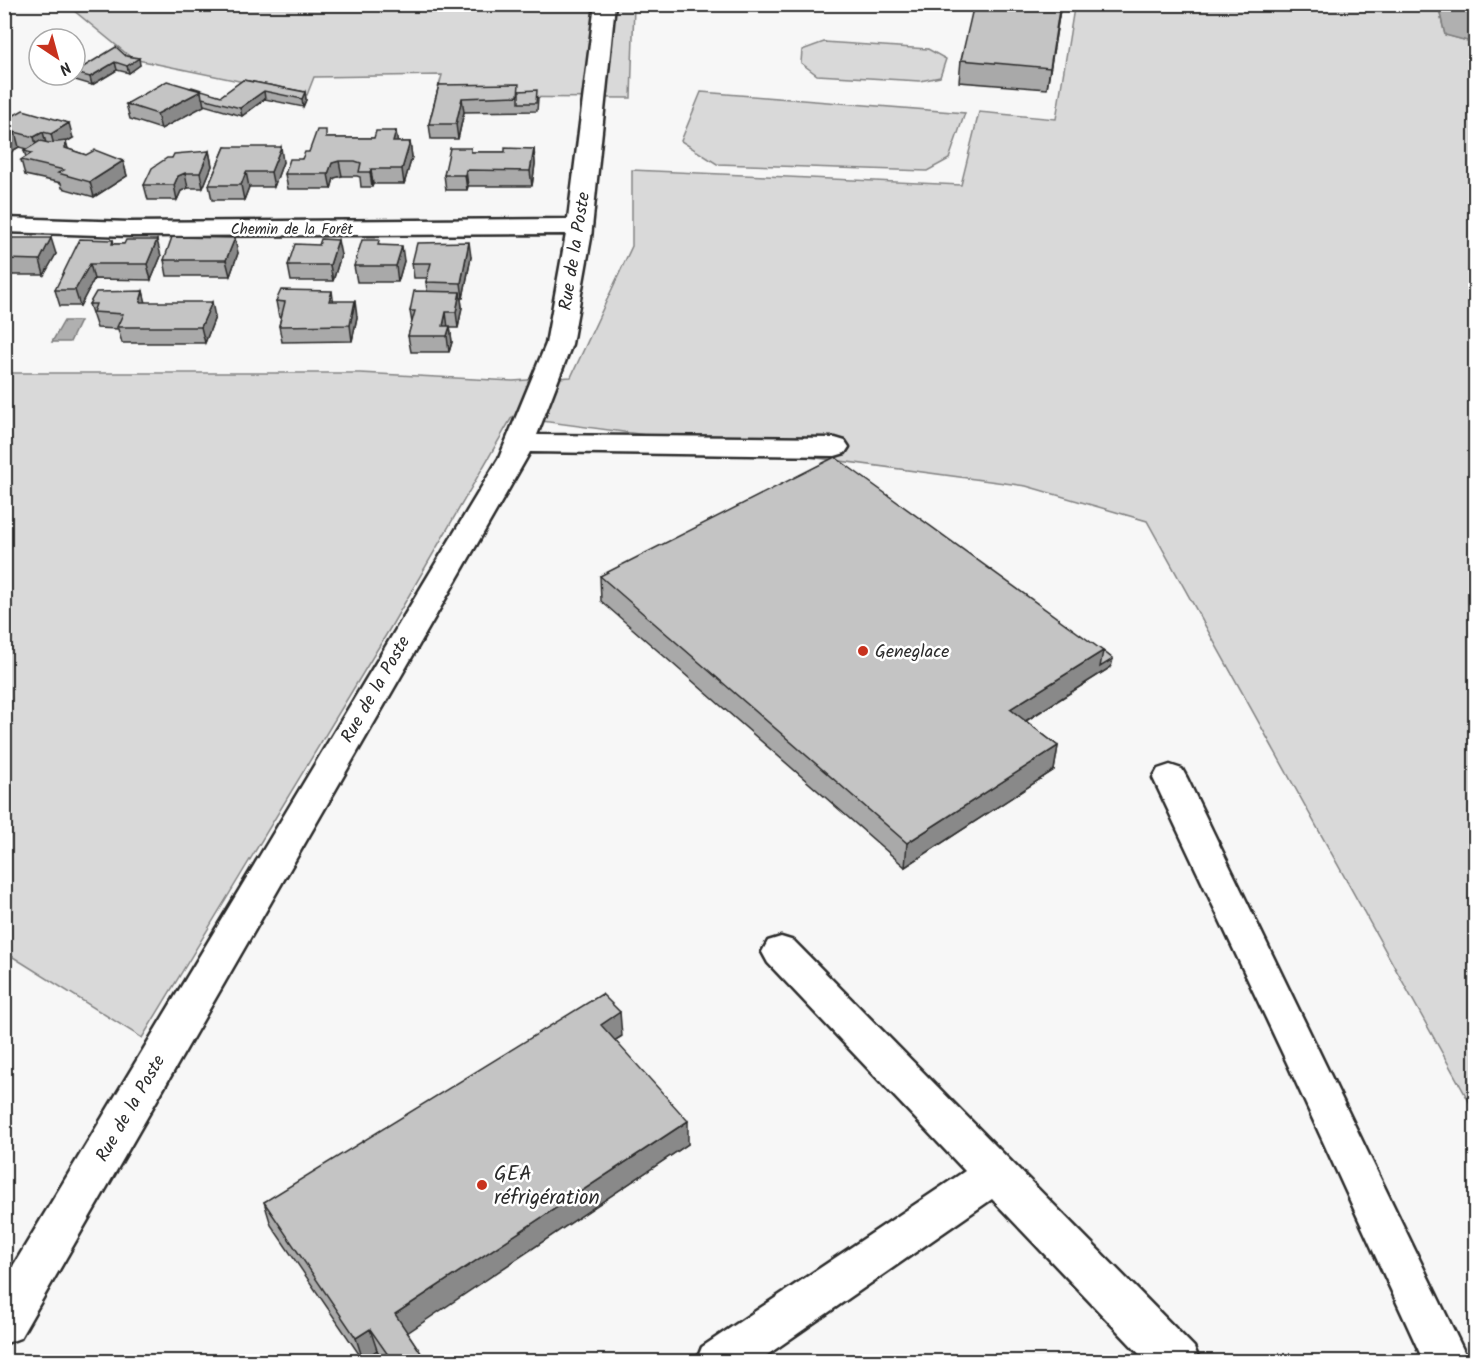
<svg xmlns="http://www.w3.org/2000/svg" width="1480" height="1366" font-family="Kalam,sans-serif">
	<style>
		.green { fill: #d9d9d9; stroke: #828282; stroke-width: 1.5 }
		.water { fill: #b0b0b0; stroke: #7b7b7b; stroke-width: 1.5 }
		.lines { fill: none; stroke-linecap: round; stroke-linejoin: round }
		.minor-casing { stroke: #2b2b2b; stroke-width: 5 }
		.minor { fill: #fff; fill-rule: evenodd }
		.wall { fill: #a9a9a9; stroke: #2b2b2b; stroke-width: 1.5 }
		.shaded-wall { fill: #898989; stroke: #2b2b2b; stroke-width: 1.5 }
		.building { fill: #c4c4c4; stroke: #2b2b2b; stroke-width: 1.5 }
		.poi-dot { fill: #c8321e; stroke: #fff; stroke-width: 2 }
		.labels { text-anchor: middle; stroke-width: 5; stroke-linejoin: round; paint-order: stroke }
		.far-street-label { font-size: 15px; fill: #2b2b2b; stroke: #fff }
		.street-label { font-size: 18px; fill: #2b2b2b; stroke: #fff }
		.poi-label { font-size: 18px; fill: #2b2b2b; stroke: #fff; text-anchor: start }
		.near-poi-label { font-size: 21px; fill: #2b2b2b; stroke: #fff; text-anchor: start }
	</style>
	<rect width="100%" height="100%" fill="#f7f7f7"/>
	<filter id="ink" filterUnits="userSpaceOnUse"><feTurbulence type="fractalNoise" baseFrequency=".0167" numOctaves="2"/><feDisplacementMap in="SourceGraphic" scale="12" xChannelSelector="R" yChannelSelector="G"/><feConvolveMatrix kernelMatrix="1 2 1 2 8 2 1 2 1" color-interpolation-filters="sRGB"/></filter>
	<g filter="url(#ink)">
		<path class="green" d="M67 5H634L631 98 436 97 442 75 314 77 307 95 133 59Z
			M1023 5H1438L1445 35 1476 43 1475 1112 1147 521 1026 486 512 417 389 630 142 1038 5 952 4 373H360L513 381 571 377 632 246V170L961 185 979 112 1056 119 1074 8Z
			M824 42 928 49 946 59 940 77 920 81 817 75 801 63 802 50Z
			M701 92 965 113 949 159 927 171 717 164 681 141Z"/>
		<path class="water" d="M1438 5H1475V43L1445 35Z
			M64 321H80L70 342H52Z"/>
		<g class="lines">
			<g class="minor-casing">
				<path id="minor" d="M595 4H615L591 238 572 344 537 435 835 438 845 441 849 447 845 453 835 456 530 452 20 1338 4 1344V1281L499 458 546 344 566 234 130 236 4 232V218L130 222 568 219Z
					M1170 765 1182 769 1187 778 1469 1362H1424L1288 1065 1153 778 1158 769Z
					M781 937 794 941 1194 1347 1200 1362H1147L992 1199 757 1362H696L702 1347 965 1171 768 963 762 952 768 941Z"/>
			</g>
			<use href="#minor" class="minor"/>
		</g>
		<path class="wall" d="M1061 4 1047 89 959 82 961 60Z
			M126 56 140 65 129 73 117 70 92 85 75 80 74 75H75V72Z
			M243 80 305 92 306 100 303 107 265 99 242 116 204 105 161 129 130 119 126 104 190 88 221 96Z
			M439 85 519 91 538 98 537 111 464 112 458 139H431L429 124Z
			M4 121 73 138 66 142 68 149 86 155 123 161 127 176 94 197 62 188 61 183 25 175 21 160 26 157 24 151 27 149 19 147 4 156Z
			M396 131 397 142H410L412 157 404 184H373L372 187H361L360 177 357 176H342L334 178 331 189H288L285 174 309 152 328 138H374Z
			M225 147 283 162 274 187H249L244 200H212L209 185Z
			M471 148V152H505L534 149 535 164 532 186H468L467 190H446L444 175Z
			M209 151 212 166 203 188H188L181 191 177 200H148L144 185 172 158Z
			M4 237 56 254 44 275H4Z
			M113 240 114 244H124L161 256 151 280 94 279 80 306H60L55 290Z
			M380 245 404 261 398 282H357L354 266Z
			M238 253 230 276H167L164 260Z
			M341 255 333 281H291L288 265Z
			M471 257 463 298H461L462 307 458 328H450L452 342 449 352H411L408 336 412 323 410 311 427 291 426 282 427 278H414L412 263Z
			M143 291 145 302 215 317 205 343H122L118 329 97 328 89 304Z
			M276 301H333L357 317 352 341 282 342 279 326 281 317H279Z
			M600 576 1111 667 1026 721 1058 746 1054 770 905 867 601 601Z
			M622 1036 615 1040 688 1144 407 1332 427 1362H384L377 1350 363 1360 271 1225 264 1202Z"/>
		<path class="shaded-wall" d="M1060 4H1061L1047 89 1050 68Z
			M139 58 140 65 129 73 127 66Z
			M115 62 117 70 92 85 90 77Z
			M201 91 204 106 161 129 157 114Z
			M264 91 265 99 242 116 240 108Z
			M305 92 306 100 303 107 302 99Z
			M4 93 9 107 4 109Z
			M462 98 464 112 458 139 456 124Z
			M69 123 73 138 66 142 70 156 55 149 51 134Z
			M396 131 398 146 393 142Z
			M15 132 19 147 4 156V138Z
			M43 132 47 147 38 152 34 137Z
			M410 142 412 157 404 184 402 169Z
			M281 147 283 162 274 187 271 172Z
			M534 149 535 164 532 186 530 171Z
			M209 151 212 166 203 188 200 173Z
			M123 161 127 176 94 197 90 182Z
			M339 161 342 176 334 178 331 189 328 174 332 163Z
			M371 169 373 184 372 187 370 172Z
			M466 170 468 186 467 190 465 175Z
			M246 172 249 187 244 200 241 185Z
			M185 173 188 188 181 191 177 200 174 185 178 176Z
			M51 238 56 254 44 275 40 260Z
			M235 238 238 253 230 276 226 260Z
			M157 240 161 256 151 280 147 264Z
			M338 240 341 255 333 281 330 265Z
			M469 242 471 257 463 298 461 283Z
			M402 246 404 261 398 282 396 266Z
			M90 264 94 279 80 306 75 290Z
			M143 291 147 307 140 302Z
			M332 291 334 306 329 301Z
			M460 292 462 307 458 328 456 312Z
			M355 301 357 317 352 341 350 325Z
			M212 302 215 317 205 343 201 327Z
			M446 312 448 328 443 326Z
			M450 326 452 342 449 352 447 336Z
			M1103 651 1113 659 1111 667 1006 733 1010 709Z
			M1058 746 1054 770 905 867 907 843Z
			M620 1012 622 1036 603 1048 601 1025Z
			M688 1121V1144L401 1337 395 1314Z
			M370 1329 377 1350 363 1360 356 1338Z"/>
		<path class="building" d="M974 4H1060L1050 68 961 60Z
			M116 47 126 56 139 58 127 66 115 62 90 77 75 73V72Z
			M243 80 305 92 302 99 264 91 240 108 202 98 201 91 190 88 192 87 221 96Z
			M167 81 201 91 157 114 126 104Z
			M519 84 518 96 462 98 456 124H429L439 85Z
			M537 90 536 103H519V91Z
			M23 110 69 123 51 134 43 132 34 137 15 132 4 138V121Z
			M317 130H326V138H374L376 131H396L393 142H410L402 169H371L370 172H359L361 163 355 161H339L332 163 328 174H285L290 159H302L305 152H309Z
			M40 141 49 143 66 141 65 148 86 155 95 150 123 161 90 182 58 173 64 170 21 160 32 153 24 151Z
			M225 147H281L271 172H246L241 185H209Z
			M450 148H471V152H505V148L534 149 530 171 466 170 465 175H444Z
			M209 151 200 173H185L178 176 174 185H144L152 168 167 158H172L174 154Z
			M172 237 235 238 226 260H164Z
			M4 238H51L40 260 4 259Z
			M80 239 113 240 112 244H124L126 240H157L147 264H90L75 290H55Z
			M321 239 338 240 330 265H288L295 244 319 245Z
			M362 240H379L378 245 402 246 396 266H354Z
			M469 242 461 283 426 282 431 263H412L417 243Z
			M281 290 332 291 329 301H355L350 325 279 326 285 302 276 301Z
			M143 291 140 302H212L201 327H117L123 314 93 312 96 304H89L96 292Z
			M414 291 460 292 456 312H446L443 326H450L447 336H408L415 311H410Z
			M835 457 1103 651 1010 709 1058 746 907 843 600 576Z
			M1103 651 1113 659 1100 667Z
			M602 994 620 1012 601 1025 688 1121 395 1314 427 1362H393L370 1329 356 1338 264 1202Z"/>
	</g>
	<g class="poi-dot">
		<circle cx="863" cy="651" r="6"/>
		<circle cx="482" cy="1185" r="6"/>
	</g>
	<g class="labels">
		<g class="far-street-label">
			<text x="292" y="234">Chemin de la Forêt</text>
		</g>
		<g class="street-label">
			<text transform="translate(574 251) rotate(-81)" y="6">Rue de la Poste</text>
			<text transform="translate(375 689) rotate(-60)" y="6">Rue de la Poste</text>
			<text transform="translate(130 1108) rotate(-60)" y="6">Rue de la Poste</text>
		</g>
		<g class="poi-label">
			<text x="875" y="657">Geneglace</text>
		</g>
		<g class="near-poi-label">
			<text x="494" y="1180">GEA<tspan x="494" dy="24">réfrigération</tspan></text>
		</g>
	</g>
	<rect width="1480" height="1366" fill="none" stroke="#fff" stroke-width="24"/>
	<rect x="12" y="12" width="1456" height="1342" fill="none" stroke="#2b2b2b" stroke-width="2" filter="url(#ink)"/>
	<g transform="translate(57 57) rotate(144)"><circle r="28" fill="#ffffff" stroke="#aaaaaa" stroke-width="1.5"/>
	<path d="M0-4.5L10 22L0 15L-10 22Z" fill="#c8321e"/>
	<text y="-9" font-size="16" font-weight="bold" text-anchor="middle" fill="#2b2b2b">N</text>
	</g>
</svg>
